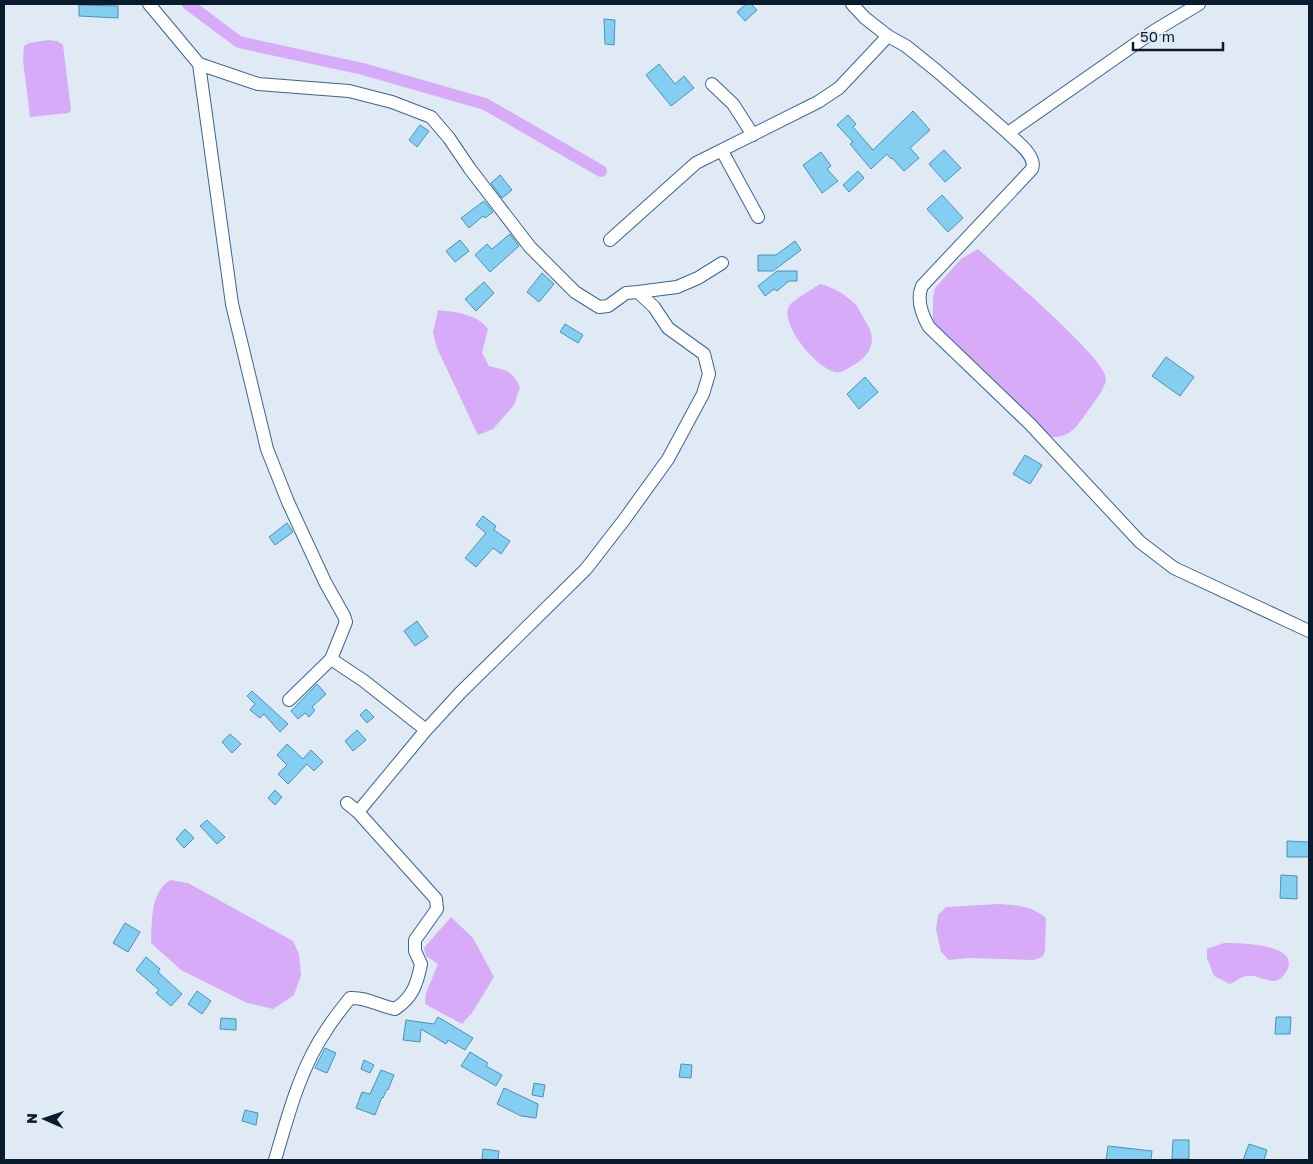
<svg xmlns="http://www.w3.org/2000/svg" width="1313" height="1164" font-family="'Golos Text',sans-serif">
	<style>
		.water { fill: #d7abf8 }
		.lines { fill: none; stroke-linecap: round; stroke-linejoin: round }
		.canal { stroke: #d7abf8; stroke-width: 12 }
		.building { fill: #84cef1; stroke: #4993b4 }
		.street-casing { stroke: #386694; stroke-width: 14 }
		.street { stroke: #fff; stroke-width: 12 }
	</style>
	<rect width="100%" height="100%" fill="#e0eaf5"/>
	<path class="water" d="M48 40 57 41 63 45 71 110 69 113 30 117 23 60 24 46 29 43Z
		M978 249C998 267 1107 359 1106 379 1105 390 1093 403 1087 412 1075 429 1070 438 1048 437L938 335 933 321V298L935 288 961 259Z
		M820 284C832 287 845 294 854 303 859 308 862 316 866 322 879 341 869 358 850 367 846 370 841 373 836 372 819 371 779 325 789 306 793 300 813 289 820 284Z
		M438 310C456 312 477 314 488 329L482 353 489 366C507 371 511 369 520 387L514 405 493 429 478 435 437 348 433 333Z
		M170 880 188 883 293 941 299 954 301 975 294 995 273 1009 247 1003 181 970 151 943C152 922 150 893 170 880Z
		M999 904C1016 905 1032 906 1046 918L1045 952 1042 957 1034 960 968 958 949 960 941 952 936 929 938 915 946 907Z
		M451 917 473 938 494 977 472 1013 462 1024 425 1004 426 993 438 964 426 956 424 948Z
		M1224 943C1237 943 1297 943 1288 968 1287 971 1282 979 1278 980 1269 984 1258 974 1248 976 1242 976 1236 981 1230 984L1214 976 1207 958V949Z"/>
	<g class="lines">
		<path class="canal" d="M188 4 239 42 363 69 485 104 601 171"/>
	</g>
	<path class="building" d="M746 4H751L757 10 745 21 737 12Z
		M79 5 118 6V18L79 16Z
		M604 19 615 20 614 45 605 44Z
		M659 64 675 84 684 76 694 88 671 106 646 75Z
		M913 111 930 130 910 148 919 158 904 171 892 158 891 159 887 154 871 169 850 144 853 142 837 125 848 115 856 124 853 127 873 150Z
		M420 125 429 131 417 147 409 140Z
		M944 150 961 168 945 182 929 164Z
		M821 152 831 166 827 169 838 181 822 193 803 165Z
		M858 171 864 178 849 192 843 185Z
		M500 175 512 190 502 198 491 183Z
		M942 195 963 218 948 232 927 209Z
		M484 201 493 212 485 218 483 216 469 228 461 218Z
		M510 234 519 246 490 272 475 255 487 244 492 249Z
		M460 240 469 251 455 262 446 251Z
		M795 241 801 250 773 271H758V255H776Z
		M777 271H797V281H789L777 291 774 289 765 296 758 286Z
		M542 273 554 284 539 302 527 292Z
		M484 282 494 293 476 311 465 299Z
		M565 324 583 335 578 343 560 332Z
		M1166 357 1194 377 1180 396 1152 376Z
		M865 377 878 392 859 409 847 394Z
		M1025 455 1042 465 1030 484 1013 474Z
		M483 516 496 526 494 530 510 541 501 554 493 548 476 567 465 558 486 533 476 525Z
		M287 523 293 532 275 545 269 537Z
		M417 621 428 637 415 646 404 631Z
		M317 684 326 694 312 707 315 710 309 717 305 713 298 719 291 711Z
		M252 691 288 724 280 732 264 714 260 718 250 710 255 704 247 696Z
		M366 709 374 717 367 723 360 715Z
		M357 730 366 740 353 751 345 741Z
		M230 734 241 744 232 753 222 742Z
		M287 744 303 759 311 750 323 762 314 771 307 764 288 784 278 774 287 765 277 755Z
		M275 790 282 797 275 805 268 798Z
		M207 820 225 837 217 844 200 826Z
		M185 829 194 838 184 848 176 839Z
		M1287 841 1309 842V857H1287Z
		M1281 875 1297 876V899L1280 898Z
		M125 923 140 932 128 952 113 943Z
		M146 957 160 969 158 972 182 994 171 1006 156 993 159 990 136 970Z
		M197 991 211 1001 202 1014 188 1004Z
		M438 1017 473 1038 465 1050 448 1040 446 1044 421 1029 420 1042 403 1040 406 1020 434 1024Z
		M1276 1017H1291L1290 1034H1275Z
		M221 1018 236 1019V1030L220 1029Z
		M325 1048 336 1053 327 1073 315 1068Z
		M470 1052 488 1063 486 1066 502 1075 496 1086 461 1066Z
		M364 1060 374 1065 370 1073 361 1069Z
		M681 1064 692 1065 691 1078 679 1077Z
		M381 1070 394 1075 388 1090 387 1089 383 1098 382 1097 375 1115 356 1108 362 1092 370 1094Z
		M534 1083 545 1085 543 1097 532 1095Z
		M504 1088 538 1104 536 1118 521 1116 497 1104Z
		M245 1110 258 1113 256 1125 242 1121Z
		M1173 1140H1189V1159H1172Z
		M1249 1144 1267 1150 1264 1160H1243Z
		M1108 1146 1152 1151 1151 1160H1106Z
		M483 1149 499 1151 498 1160 482 1159Z"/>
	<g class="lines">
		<g class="street-casing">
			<path id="street" d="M149 4 199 64 258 84 349 91 392 102 431 117 449 138 470 169 530 247 575 292 599 307 608 306 626 293 638 292 654 307 668 328 704 354 709 374 703 394 668 459 624 520 586 569 460 693 426 730
				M852 4 865 18 888 36 906 46 937 71 1008 133 1154 31 1199 4
				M199 64 232 304 267 449 288 502 325 582 344 616 346 622 331 659 289 700
				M712 84 733 104 753 135
				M1008 133C1017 142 1037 156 1032 169L922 286C916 300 922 315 929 327L1030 424 1140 542 1174 568 1309 631
				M722 151 758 217
				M610 240 696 163 818 102 839 88 888 36
				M638 292 677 287 698 278 722 263
				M331 659 364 681 426 730 358 812 347 803
				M275 1160C288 1116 300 1068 327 1029 334 1018 342 1008 350 998 366 997 379 1006 395 1009 412 998 417 985 421 964L415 951V940L437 909 436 899 358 812"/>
		</g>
		<use href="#street" class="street"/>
	</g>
	<rect width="1313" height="1164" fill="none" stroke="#081c2e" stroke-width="10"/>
	<g transform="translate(45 1119) rotate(272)" stroke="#e0eaf5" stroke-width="4" paint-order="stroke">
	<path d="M0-4L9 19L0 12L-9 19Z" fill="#081c2e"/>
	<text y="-8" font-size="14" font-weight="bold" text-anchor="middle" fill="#081c2e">N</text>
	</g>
	<path d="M1133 42v8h90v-8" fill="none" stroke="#081c2e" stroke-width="2.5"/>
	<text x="1140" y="42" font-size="15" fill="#081c2e" stroke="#e0eaf5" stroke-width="4" paint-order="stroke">50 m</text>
</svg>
